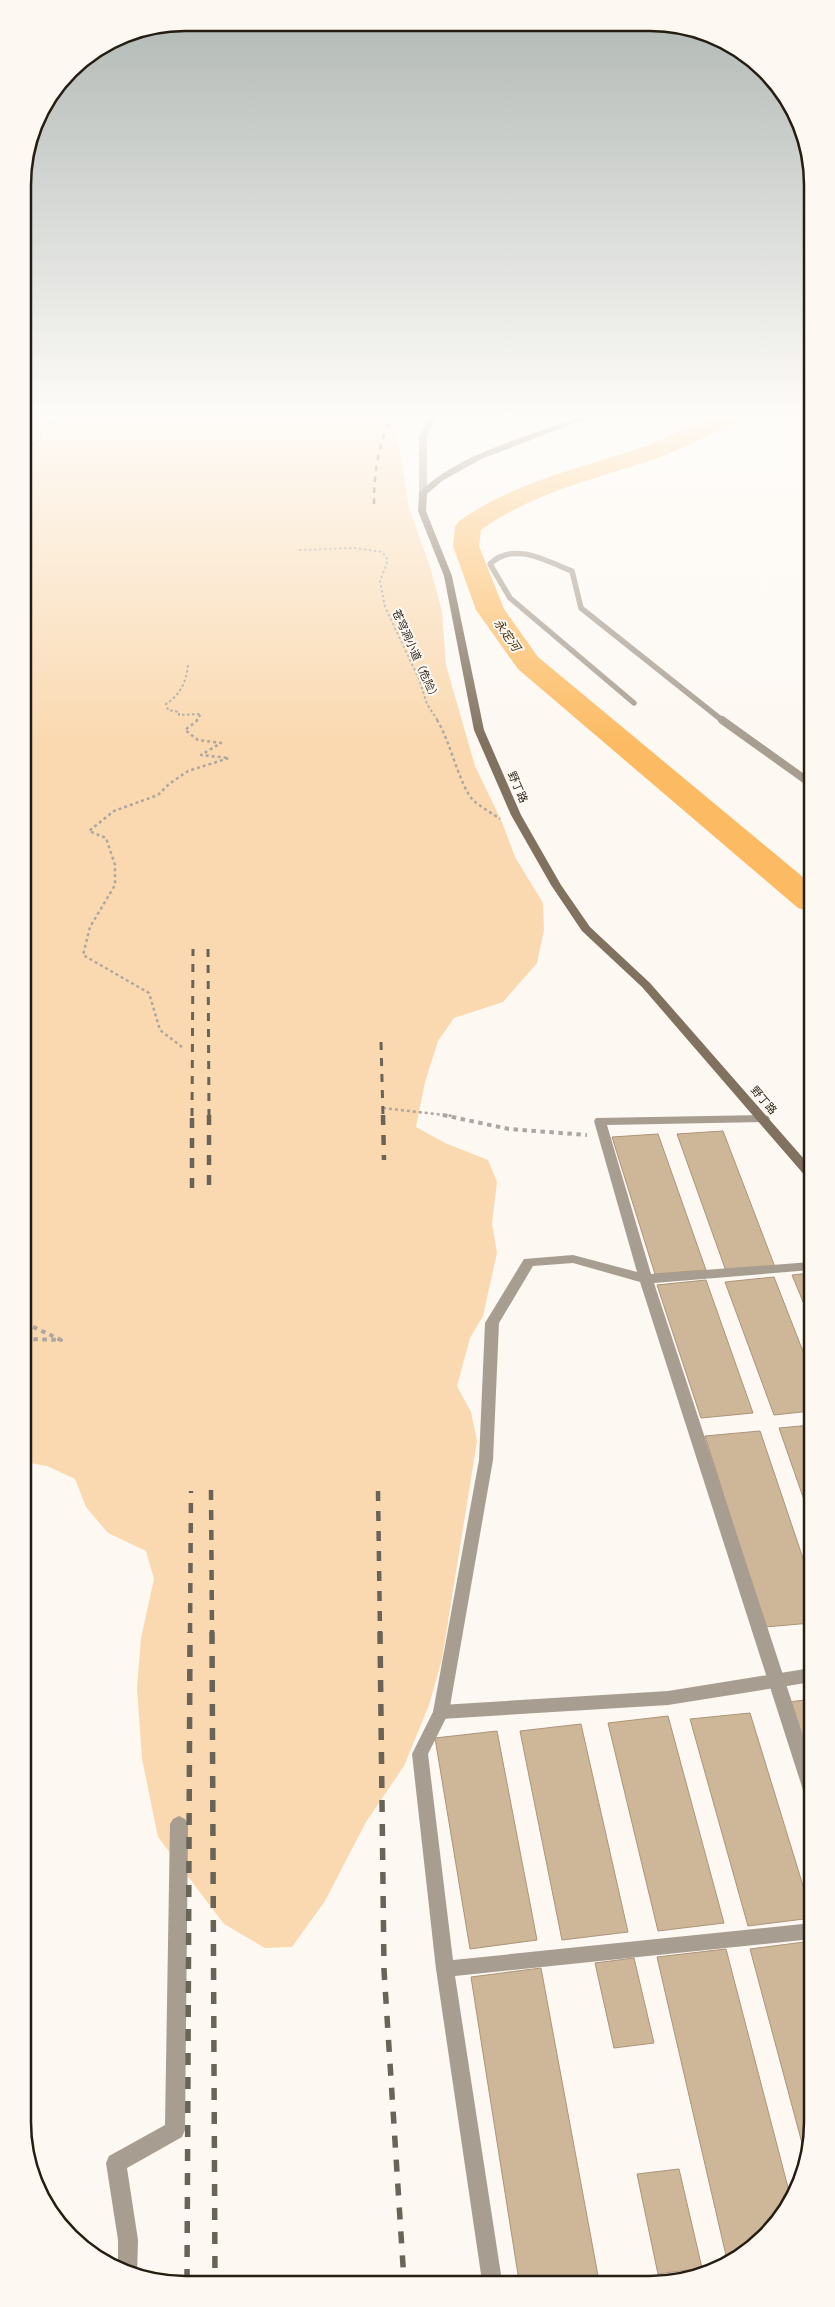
<svg xmlns="http://www.w3.org/2000/svg" width="835" height="2307" font-family="Merriweather,'Noto Sans SC',serif">
	<style>
		.green { fill: #fad9b0 }
		.lines { fill: none; stroke-linecap: round; stroke-linejoin: round }
		.river { fill: #fcbb63; fill-rule: evenodd }
		.building { fill: #ceb699; stroke: #ac9478 }
		.path-far2 { stroke: #ada79f; stroke-width: 2; stroke-dasharray: 2.5 2.5; stroke-linecap: butt }
		.path-far1 { stroke: #ada79f; stroke-width: 2.5; stroke-dasharray: 3 3; stroke-linecap: butt }
		.path { stroke: #ada79f; stroke-width: 4; stroke-dasharray: 4.5 4.5; stroke-linecap: butt }
		.service-far2 { stroke: #a89d91; stroke-width: 5.5 }
		.service-far1 { stroke: #a89d91; stroke-width: 8 }
		.service { stroke: #a89d91; stroke-width: 10 }
		.minor { fill: #a89d91; fill-rule: evenodd }
		.tertiary { fill: #a89d91; fill-rule: evenodd }
		.secondary { fill: #81725f; fill-rule: evenodd }
		.rail-far3 { stroke: #6a6358; stroke-width: 2.5; stroke-dasharray: 5.5 5.5; stroke-linecap: butt }
		.rail-far2 { stroke: #6a6358; stroke-width: 3; stroke-dasharray: 8 8; stroke-linecap: butt }
		.rail-far1 { stroke: #6a6358; stroke-width: 4.5; stroke-dasharray: 10 10; stroke-linecap: butt }
		.rail { stroke: #6a6358; stroke-width: 5.5; stroke-dasharray: 12 12; stroke-linecap: butt }
		.labels { text-anchor: middle; stroke-width: 4; stroke-linejoin: round; paint-order: stroke }
		.far-street-label { font-size: 11px; fill: #251d11; stroke: #fdf8f2 }
		.far-water-label { font-size: 12px; font-style: italic; fill: #4a3009; stroke: #fdf8f2 }
		.rim { fill: none; stroke: #251d11; stroke-width: 2.5 }
	</style>
	<rect width="100%" height="100%" fill="#fdf8f2"/>
	<path class="green" d="M23 418H388L400 451 409 508 430 567 442 612 446 665 475 766 502 822 515 857 543 903 544 930 537 963 503 1002 454 1018 438 1041 425 1082 416 1127 445 1143 488 1160 497 1182 492 1223 497 1253 483 1316 470 1338 457 1386 471 1412 477 1441 442 1659 429 1705 404 1766 366 1822 325 1901 292 1947 265 1948 224 1924 158 1837 142 1759 137 1688 141 1638 154 1579 146 1551 108 1533 86 1507 75 1479 47 1466 25 1462Z"/>
	<g class="lines">
		<path class="river" d="M710 418H744L740 423C712 432 687 447 660 457 598 479 535 491 481 530L479 546 504 609 538 657 810 883V912L798 908 518 669 476 610 453 546 455 527 459 521C513 483 577 469 639 448 664 440 686 427 710 418Z"/>
	</g>
	<path class="building" d="M723 1131 775 1267 726 1271 677 1134Z
		M658 1134 706 1270 655 1274 612 1137Z
		M811 1273V1321L792 1275Z
		M774 1277 811 1372V1411L774 1415 725 1282Z
		M706 1280 753 1413 701 1418 657 1285Z
		M811 1425V1520L779 1428Z
		M760 1431 811 1582V1623L765 1627 705 1436Z
		M812 1699V1773L789 1702Z
		M750 1713 812 1915V1918L748 1926 690 1719Z
		M668 1716 724 1923 658 1931 608 1723Z
		M581 1724 628 1932 562 1940 520 1731Z
		M497 1731 537 1940 470 1949 435 1738Z
		M812 1941V2132L806 2158 750 1949Z
		M726 1949 791 2199 772 2229 728 2264 657 1957Z
		M634 1958 654 2043 614 2048 595 1963Z
		M541 1968 599 2281H519L471 1977Z
		M679 2169 702 2268 658 2274 637 2174Z"/>
	<g class="lines">
		<path class="path-far2" d="M23 456 34 442 42 438 41 430 45 425 67 418
			M299 550 355 548 382 552 388 560 380 581 385 607 419 679 427 704 438 721
			M188 665C186 682 181 694 166 704L168 710 179 712V715L201 714 196 721"/>
		<path class="path-far1" d="M437 720C450 740 460 788 474 801 482 808 492 813 500 819
			M182 1047 160 1030 149 993 83 955 90 927 115 885V865L106 838 89 831 114 811 158 795 169 784 188 771 229 758 201 755 221 743 198 740 185 730 198 720
			M383 1108 453 1116"/>
		<path class="path" d="M443 1115 509 1129 587 1135
			M25 1323 61 1340 25 1339"/>
		<path class="service-far2" d="M634 703 510 598 490 564C514 541 546 561 572 571L581 608 723 721"/>
		<path class="service-far1" d="M722 720 810 783"/>
		<path class="service" d="M25 1557 27 1574 25 1580"/>
		<path class="minor" d="M764 1115 768 1116 770 1119 768 1122 607 1125 651 1274 811 1262V1270L654 1283 812 1763V1797L806 1795 803 1790 640 1282 573 1263 533 1266 499 1323 493 1460 449 1712 428 1754 453 1960 812 1923V1939L455 1976 502 2281H482L436 1969 412 1754 433 1712 479 1460 485 1323 524 1259 573 1255 637 1272 594 1121 596 1118Z
			M179 1816 185 1819 188 1824 185 2130 182 2137 127 2168 138 2240 137 2276 118 2269V2240L106 2163 109 2156 165 2125 170 1824 173 1819Z"/>
		<path class="tertiary" d="M429 418H436L427 437V493L423 495 419 493V437Z
			M811 1668 812 1682 668 1705 441 1719 435 1717 433 1712 435 1707 441 1705 668 1691Z"/>
		<path class="secondary" d="M578 418H588L481 459 442 481 427 494 426 511 452 576 484 730 521 815 561 885 590 927 650 983 811 1167V1179L807 1178 642 987 582 931 551 885 511 815 474 730 444 576 418 511 419 493C455 455 530 435 578 418Z"/>
		<path class="rail-far3" d="M374 504C374 473 378 446 391 418"/>
		<path class="rail-far2" d="M208 949 209 1116
			M381 1042 383 1116
			M192 1116 193 949"/>
		<path class="rail-far1" d="M209 1115V1187
			M383 1115 384 1160
			M192 1188V1115
			M211 1490 212 1633
			M378 1491 380 1633
			M190 1633 191 1491"/>
		<path class="rail" d="M212 1632 215 2281
			M380 1632 384 1970 404 2281
			M187 2281 190 1632"/>
	</g>
	<linearGradient id="sky" x2="0" y2="1"><stop stop-color="#b0b7b3"/><stop offset="0.56" stop-color="#fefcf9"/><stop offset="1" stop-color="#fefcf9" stop-opacity="0"/></linearGradient>
	<rect width="835" height="741" fill="url(#sky)"/>
	<g class="labels">
		<g class="far-street-label">
			<text transform="translate(416 655) rotate(66)" y="4">苍穹洞小道（危险）</text>
			<text transform="translate(518 787) rotate(66)" y="4">野丁路</text>
			<text transform="translate(764 1100) rotate(49)" y="4">野丁路</text>
		</g>
		<g class="far-water-label">
			<text transform="translate(507 635) rotate(55)" y="4">永定河</text>
		</g>
	</g>
	<path d="M0 0H835V2307H0ZM185 31H650A154 154 0 0 1 804 185V2122A154 154 0 0 1 650 2276H185A154 154 0 0 1 31 2122V185A154 154 0 0 1 185 31Z" fill="#fdf8f2" fill-rule="evenodd"/>
	<path class="rim" d="M185 31H650A154 154 0 0 1 804 185V2122A154 154 0 0 1 650 2276H185A154 154 0 0 1 31 2122V185A154 154 0 0 1 185 31Z"/>
</svg>
